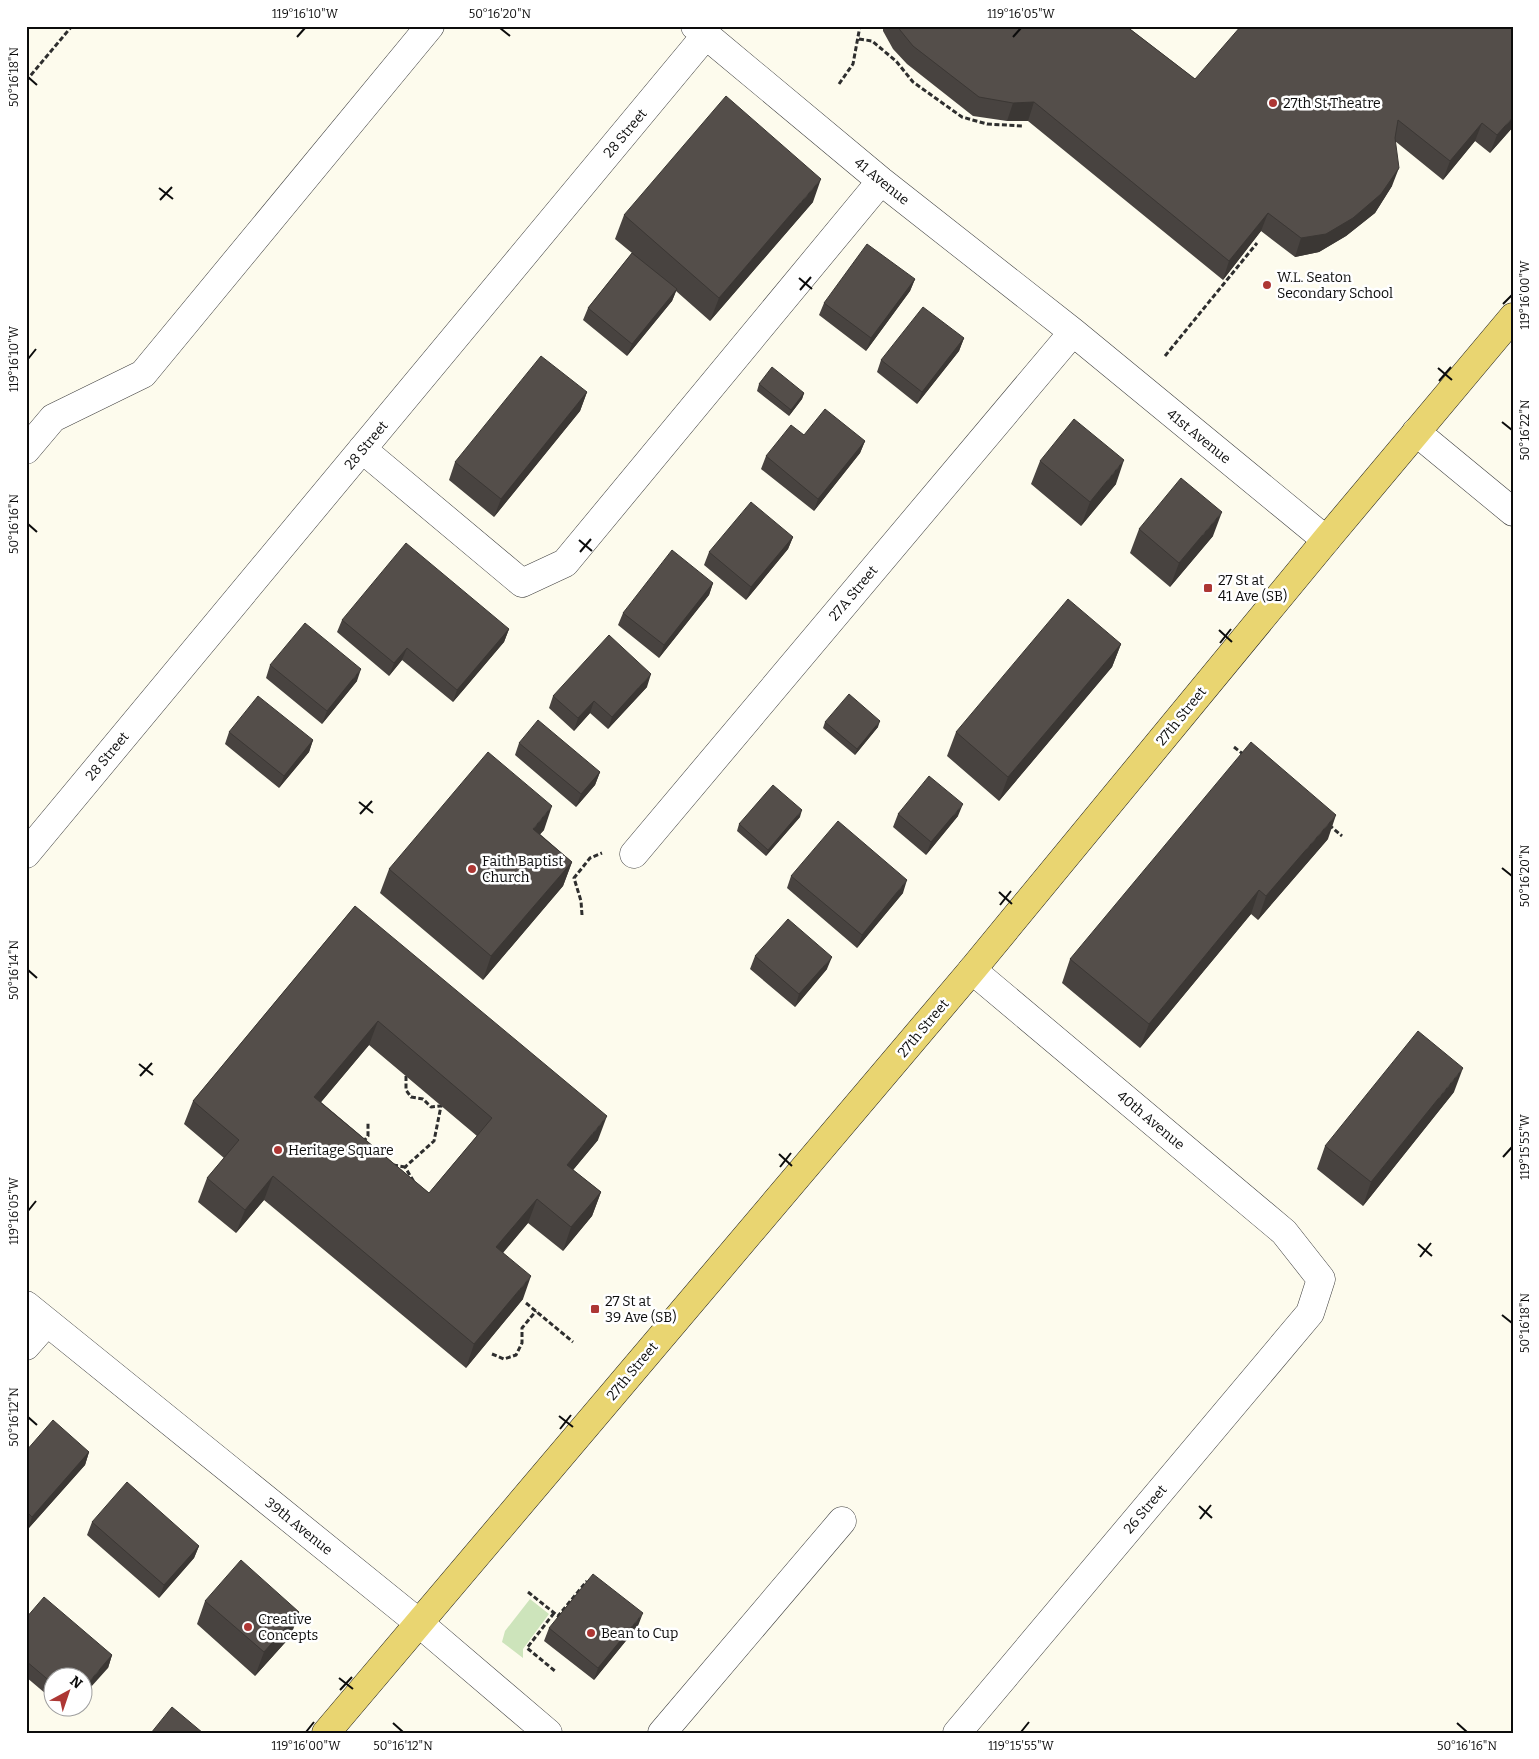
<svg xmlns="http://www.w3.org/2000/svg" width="1539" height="1759" font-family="Bitter,serif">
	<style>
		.green { fill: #cde4bb }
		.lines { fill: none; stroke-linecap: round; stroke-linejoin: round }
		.minor-casing { stroke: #3f3f3f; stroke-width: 29 }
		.major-casing { stroke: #1d1d1d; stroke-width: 29 }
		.path { stroke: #2e2e2e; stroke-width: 3; stroke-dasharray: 5 2.5; stroke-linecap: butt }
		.minor { stroke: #fff; stroke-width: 28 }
		.major { stroke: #e9d571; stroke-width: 28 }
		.wall { fill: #484340; fill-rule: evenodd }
		.shaded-wall { fill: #3b3734 }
		.building { fill: #544e4a; stroke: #3b3734; fill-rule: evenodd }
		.ticks { fill: none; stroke: #0c0c0c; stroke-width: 2 }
		.poi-dot { fill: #ad3734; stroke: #fff; stroke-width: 2 }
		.labels { text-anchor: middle; stroke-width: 5; stroke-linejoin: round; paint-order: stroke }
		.poi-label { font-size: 14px; fill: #0c0c0c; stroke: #fff; text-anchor: start }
		.street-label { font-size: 14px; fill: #0c0c0c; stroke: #fff }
		.neatline { fill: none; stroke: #0c0c0c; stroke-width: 2 }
		.ticks-label { font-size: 12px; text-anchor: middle; fill: #0c0c0c }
	</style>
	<rect width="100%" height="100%" fill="#fdfbed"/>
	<path class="green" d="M530 1599 549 1614 523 1649V1658L502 1642 505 1631Z"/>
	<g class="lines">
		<g class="minor-casing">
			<path id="minor" d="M695 26 881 181 1073 332 1326 540
				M1416 432 1513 512
				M362 449 522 583 565 563 881 181
				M26 450 53 418 143 374 430 26
				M26 854 706 35
				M634 854 1073 332
				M26 1305 419 1623 548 1733
				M26 1346 47 1322
				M662 1733 842 1521
				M957 1733 1310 1313 1321 1279 1284 1232 972 970"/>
		</g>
		<g class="major-casing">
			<path id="major" d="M326 1733 972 970 1326 540 1513 317"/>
		</g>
		<path class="path" d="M859 39 872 41 896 61 913 82 962 117 987 124 1023 126
			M26 81 72 26
			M839 84 853 64 860 26
			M1165 356 1257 243
			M1234 747 1243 754
			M1329 825 1342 836
			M582 915 581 901 574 878 590 858 602 853
			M406 1076V1090L411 1097 423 1099 431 1107 441 1106 434 1141 405 1167 414 1182
			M363 1142 368 1136V1122
			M393 1165 405 1167
			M526 1303 573 1342
			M492 1354 504 1359 516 1355 522 1343V1328L536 1311
			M528 1592 558 1616 587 1581
			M554 1613 527 1648 555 1671"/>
		<use href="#minor" class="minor"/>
		<use href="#major" class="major"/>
	</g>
	<path class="wall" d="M883 26H1126L1195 79 1513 127 1490 153 1475 141 1443 180 1395 141 1392 186 1375 213 1346 236 1319 252 1295 257 1261 231 1223 280 1028 121H1007L973 116 907 64 893 49 883 31Z
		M813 202 710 321 676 291 672 301 627 356 583 320 588 308 632 253 615 239 624 215Z
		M915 279 910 291 866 351 819 315 824 303Z
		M964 338 959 351 917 404 877 372 881 360Z
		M759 384 804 393 802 399 789 416 757 391Z
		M587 392 580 411 494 517 449 480 455 462Z
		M804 435 865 441 860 453 814 511 761 469 766 456Z
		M1040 461 1116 484 1081 526 1031 484Z
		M1139 529 1213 536 1170 587 1130 553Z
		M793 537 788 549 746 600 704 565 709 552Z
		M713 583 709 595 659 658 618 625 623 613Z
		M342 620 509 629 504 642 453 702 402 660 389 676 337 632Z
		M1121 644 1112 667 999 801 947 756 956 732Z
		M270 665 357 681 322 724 266 678Z
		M647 687 608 729 590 713 574 731 549 708 553 696Z
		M825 722 878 727 855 755 823 728Z
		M229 732 313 740 309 752 279 788 225 744Z
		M519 743 600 772 595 785 576 807 515 755Z
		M898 814 958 816 926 855 893 827Z
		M800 817 766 856 737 831 739 824Z
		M544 830 540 834 572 862 563 886 483 980 380 893 389 869Z
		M1328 839 1258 920 1251 914 1140 1048 1062 983 1070 959Z
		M791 876 903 893 857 948 787 888Z
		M355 906 598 1140 573 1170 601 1192 592 1216 563 1251 528 1223 503 1252 523 1299 466 1368 264 1200 236 1233 198 1202 207 1178 224 1158 184 1124 193 1101ZM369 1045 477 1136 429 1193 321 1102Z
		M755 956 827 969 795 1007 750 969Z
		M1454 1092 1363 1206 1317 1169 1325 1146Z
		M26 1451 89 1452 85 1465 28 1529 26 1528Z
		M92 1522 199 1546 194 1558 159 1598 87 1535Z
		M205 1601 291 1636 255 1676 197 1624Z
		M26 1618 112 1655 108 1668 52 1676V1699L26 1677Z
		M638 1626 594 1680 544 1641 549 1628Z
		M61 1706H75L69 1713Z"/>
	<path class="shaded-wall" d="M1034 102 1028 121H1007L1013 103Z
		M1513 117V127L1490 153 1497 135Z
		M1482 123 1475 141 1443 180 1450 161Z
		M1399 168 1392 186 1375 213 1346 236 1319 252 1295 257 1301 238Z
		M821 179 813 202 710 321 719 298Z
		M1268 213 1261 231 1223 280 1229 261Z
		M915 279 910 291 866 351 871 338Z
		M677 289 672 301 627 356 632 344Z
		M964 338 959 351 917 404 922 392Z
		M587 392 580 411 494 517 501 499Z
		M804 393 802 399 789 416 791 410Z
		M865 441 860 453 814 511 818 499Z
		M1124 460 1116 484 1081 526 1090 502Z
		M1222 512 1213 536 1170 587 1179 563Z
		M793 537 788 549 746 600 751 587Z
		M713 583 709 595 659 658 664 645Z
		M509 629 504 642 453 702 457 690Z
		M1121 644 1112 667 999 801 1008 777Z
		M407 648 402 660 389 676 394 663Z
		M361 669 357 681 322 724 327 711Z
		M651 674 647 687 608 729 612 717Z
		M594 701 590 713 574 731 578 718Z
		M880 721 878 727 855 755 857 749Z
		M313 740 309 752 279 788 284 776Z
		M600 772 595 785 576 807 581 794Z
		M963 804 958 816 926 855 931 842Z
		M552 806 544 830 524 852 533 829Z
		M802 810 800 817 766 856 768 850Z
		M1336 815 1328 839 1258 920 1266 896Z
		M572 862 563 886 483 980 491 956Z
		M907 880 903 893 857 948 862 935Z
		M1259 890 1251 914 1140 1048 1149 1024Z
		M832 957 827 969 795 1007 799 994Z
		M378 1021 369 1045 306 1120 314 1097Z
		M1463 1068 1454 1092 1363 1206 1371 1182Z
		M607 1116 598 1140 558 1188 567 1165Z
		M273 1176 264 1200 236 1233 245 1210Z
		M601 1192 592 1216 563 1251 571 1227Z
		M537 1199 528 1223 488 1271 496 1247Z
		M531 1276 523 1299 466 1368 474 1344Z
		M89 1452 85 1465 28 1529 32 1517Z
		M199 1546 194 1558 159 1598 164 1585Z
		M299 1612 291 1636 255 1676 264 1652Z
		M643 1613 638 1626 594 1680 598 1668Z
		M112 1655 108 1668 82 1697V1690Z
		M71 1706H75L69 1713Z"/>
	<path class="building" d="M897 26H1126L1195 79 1241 26H1513V117L1497 135 1482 123 1450 161 1398 120 1395 138 1399 168 1381 194 1353 218 1326 234 1301 238 1268 213 1229 261 1034 102 1013 103 979 97 913 46 900 30Z
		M726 96 821 179 719 298 624 215Z
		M867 244 915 279 871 338 824 303Z
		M632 253 677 289 632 344 588 308Z
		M923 307 964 338 922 392 881 360Z
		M541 356 587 392 501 499 455 462Z
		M772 367 804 393 791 410 759 384Z
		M825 409 865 441 818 499 766 456 791 425 804 435Z
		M1074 419 1124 460 1090 502 1040 461Z
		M1181 478 1222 512 1179 563 1139 529Z
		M751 502 793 537 751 587 709 552Z
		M406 543 509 629 457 690 407 648 394 663 342 620Z
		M672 550 713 583 664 645 623 613Z
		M1068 599 1121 644 1008 777 956 732Z
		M305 623 361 669 327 711 270 665Z
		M609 635 651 674 612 717 594 701 578 718 553 696Z
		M849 694 880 721 857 749 825 722Z
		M258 696 313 740 284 776 229 732Z
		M538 720 600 772 581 794 519 743Z
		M1251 742 1336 815 1266 896 1259 890 1149 1024 1070 959Z
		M488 752 552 806 533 829 572 862 491 956 389 869Z
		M929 776 963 804 931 842 898 814Z
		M773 785 802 810 768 850 739 824Z
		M838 821 907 880 862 935 791 876Z
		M355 906 607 1116 567 1165 601 1192 571 1227 537 1199 496 1247 531 1276 474 1344 273 1176 245 1210 207 1178 239 1140 193 1101ZM378 1021 492 1118 429 1193 314 1097Z
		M788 919 832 957 799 994 755 956Z
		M1418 1031 1463 1068 1371 1182 1325 1146Z
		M53 1420 89 1452 32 1517 26 1511V1451Z
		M127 1482 199 1546 164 1585 92 1522Z
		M241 1560 299 1612 264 1652 205 1601Z
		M593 1574 643 1613 598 1668 549 1628Z
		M44 1597 112 1655 82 1690V1676H52V1683L26 1661V1618Z
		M172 1707 203 1733H151Z"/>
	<path class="ticks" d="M500 28 510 36M297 37 305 28M1013 37 1021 28M28 77 37 85M159 188 173 199M160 200 172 187M799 278 812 289M800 290 811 277M1503 304 1512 295M28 359 36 349M1438 368 1452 380M1439 381 1451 367M1502 422 1512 430M28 524 37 532M579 540 592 551M580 552 591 539M1219 630 1232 642M1220 643 1231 629M359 802 373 813M360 814 372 801M1502 868 1512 876M999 892 1012 904M1000 905 1011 891M28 970 37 978M139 1064 153 1075M140 1076 152 1063M779 1154 792 1166M1503 1157 1512 1147M780 1167 791 1153M28 1211 36 1201M1418 1244 1432 1256M1420 1257 1431 1243M1502 1315 1512 1323M559 1416 573 1427M28 1417 37 1425M560 1429 571 1415M1199 1506 1212 1518M1200 1519 1211 1505M339 1678 353 1689M340 1690 352 1677M393 1723 403 1732M1457 1723 1467 1732M306 1732 314 1722M1021 1732 1029 1722"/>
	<g class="poi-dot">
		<circle cx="1273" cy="103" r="5"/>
		<circle cx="1267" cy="285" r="5"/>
		<rect x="1203" y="583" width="10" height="10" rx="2.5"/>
		<circle cx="472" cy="869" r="5"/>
		<circle cx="278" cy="1150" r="5"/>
		<rect x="590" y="1304" width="10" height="10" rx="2.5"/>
		<circle cx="248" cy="1627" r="5"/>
		<circle cx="591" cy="1633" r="5"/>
	</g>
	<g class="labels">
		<g class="poi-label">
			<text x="1283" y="108">27th St Theatre</text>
			<text x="1277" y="282">W.L. Seaton<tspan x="1277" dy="16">Secondary School</tspan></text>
			<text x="1218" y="585">27 St at<tspan x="1218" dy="16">41 Ave (SB)</tspan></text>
			<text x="482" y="866">Faith Baptist<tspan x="482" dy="16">Church</tspan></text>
			<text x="288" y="1155">Heritage Square</text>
			<text x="605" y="1306">27 St at<tspan x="605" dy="16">39 Ave (SB)</tspan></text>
			<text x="258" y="1624">Creative<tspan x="258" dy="16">Concepts</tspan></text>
			<text x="601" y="1638">Bean to Cup</text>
		</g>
		<g class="street-label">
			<text transform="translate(625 133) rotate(-50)" y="5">28 Street</text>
			<text transform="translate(882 181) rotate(39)" y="5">41 Avenue</text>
			<text transform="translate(1199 436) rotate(39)" y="5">41st Avenue</text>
			<text transform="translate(366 445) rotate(-50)" y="5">28 Street</text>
			<text transform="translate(853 593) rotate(-50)" y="5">27A Street</text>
			<text transform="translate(1181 716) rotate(-51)" y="5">27th Street</text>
			<text transform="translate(107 756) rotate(-50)" y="5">28 Street</text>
			<text transform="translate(923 1028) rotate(-50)" y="5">27th Street</text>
			<text transform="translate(1151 1120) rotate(40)" y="5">40th Avenue</text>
			<text transform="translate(632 1371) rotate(-50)" y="5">27th Street</text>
			<text transform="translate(1145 1509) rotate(-50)" y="5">26 Street</text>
			<text transform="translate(299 1526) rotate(39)" y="5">39th Avenue</text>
		</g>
	</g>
	<rect width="1539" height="1759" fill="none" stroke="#ffffff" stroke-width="55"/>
	<g transform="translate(68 1692) rotate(40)"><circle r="24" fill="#ffffff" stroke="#9e9e9e"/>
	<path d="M0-4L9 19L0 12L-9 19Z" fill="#ad3734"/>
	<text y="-8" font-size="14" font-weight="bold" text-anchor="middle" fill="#0c0c0c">N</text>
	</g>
	<rect x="28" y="28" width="1484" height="1704" class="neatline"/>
	<g class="ticks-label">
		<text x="305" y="18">119°16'10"W</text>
		<text x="500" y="18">50°16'20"N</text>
		<text x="1021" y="18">119°16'05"W</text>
		<text transform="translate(14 77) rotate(-90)" y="4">50°16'18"N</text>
		<text transform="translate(1525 295) rotate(-90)" y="4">119°16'00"W</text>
		<text transform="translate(14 359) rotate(-90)" y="4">119°16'10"W</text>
		<text transform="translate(1525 430) rotate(-90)" y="4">50°16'22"N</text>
		<text transform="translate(14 524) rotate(-90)" y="4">50°16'16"N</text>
		<text transform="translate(1525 876) rotate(-90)" y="4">50°16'20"N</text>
		<text transform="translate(14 970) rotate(-90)" y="4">50°16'14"N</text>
		<text transform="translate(1525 1147) rotate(-90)" y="4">119°15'55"W</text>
		<text transform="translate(14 1211) rotate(-90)" y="4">119°16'05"W</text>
		<text transform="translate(1525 1323) rotate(-90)" y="4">50°16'18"N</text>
		<text transform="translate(14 1417) rotate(-90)" y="4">50°16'12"N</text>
		<text x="306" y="1750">119°16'00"W</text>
		<text x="403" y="1750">50°16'12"N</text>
		<text x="1021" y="1750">119°15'55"W</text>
		<text x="1467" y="1750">50°16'16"N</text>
	</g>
</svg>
